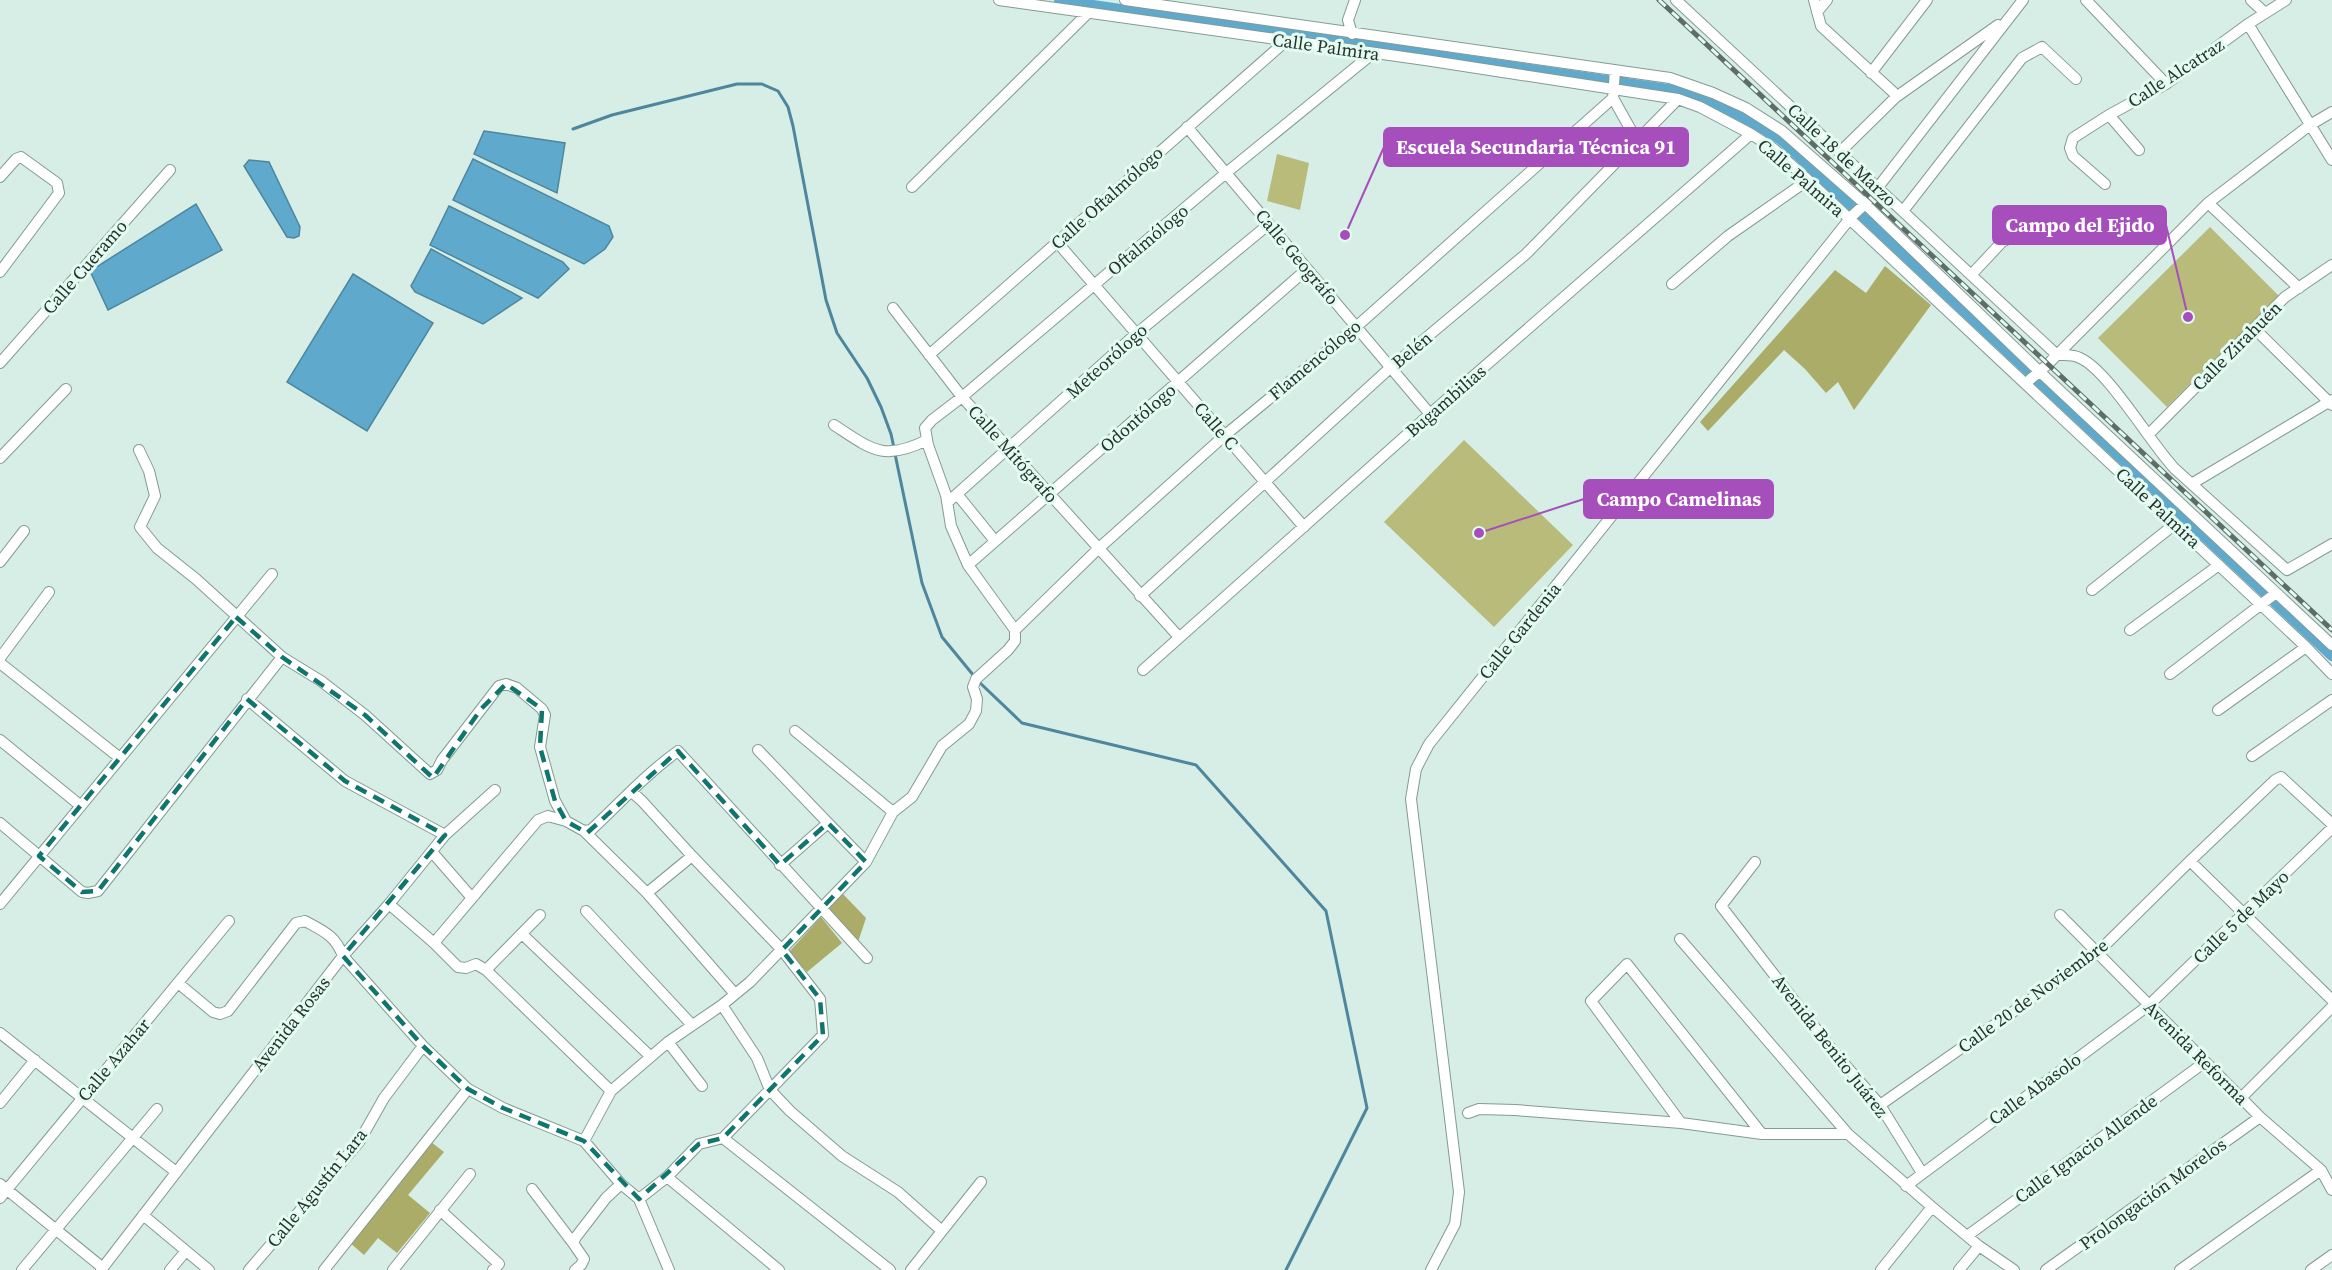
<svg xmlns="http://www.w3.org/2000/svg" width="2332" height="1270" font-family="'Source Serif 4',serif">
	<style>
		.green { fill: #b8bb79 }
		.forest { fill: #aaac68 }
		.water { fill: #5faacc; stroke: #4e869d; stroke-width: 1.5 }
		.lines { fill: none; stroke-linecap: round; stroke-linejoin: round }
		.stream { stroke: #4e869d; stroke-width: 3 }
		.canal { stroke: #5faacc; stroke-width: 10 }
		.minor-casing { stroke: #849b92; stroke-width: 12 }
		.minor { stroke: #fff; stroke-width: 10 }
		.rail-casing { stroke: #5f6d68; stroke-width: 5 }
		.rail { stroke: #e3fcf2; stroke-width: 3; stroke-dasharray: 9; stroke-linecap: butt }
		.marked { fill: none; stroke: #0f766e; stroke-width: 4.5; stroke-dasharray: 12 8; stroke-linejoin: round }
		.labels { text-anchor: middle; stroke-width: 6; stroke-linejoin: round; paint-order: stroke }
		.street-label { font-size: 18px; fill: #28312e; stroke: #e3fcf2 }
		.leader { fill: none; stroke: #a64ebb; stroke-width: 2 }
		.callout-dot { fill: #a64ebb; stroke: #e3fcf2; stroke-width: 2 }
		.callout { fill: #a64ebb; stroke: #a64ebb; stroke-width: 2 }
		.callout-label { font-size: 20px; text-anchor: middle; font-weight: bold; fill: #fff }
	</style>
	<rect width="100%" height="100%" fill="#d6eee5"/>
	<path class="green" d="M1277 154 1309 163 1300 210 1267 201Z
		M2210 227 2279 296 2167 407 2098 338Z
		M1464 440 1573 545 1494 627 1384 522Z"/>
	<path class="forest" d="M1885 266 1931 305 1854 410 1838 382 1826 393 1805 369 1784 350 1708 431 1700 422 1835 270 1866 293Z
		M843 894 866 918 858 942 827 908Z
		M821 917 842 943 807 972 789 952Z
		M431 1142 444 1152 408 1195 430 1213 397 1253 378 1238 364 1255 349 1242Z"/>
	<path class="water" d="M484 131 565 143 557 193 474 154Z
		M473 159 609 226 613 237 605 249 584 264 453 200Z
		M249 160 269 162 300 227 299 236 294 238 287 237 244 166Z
		M196 204 222 250 108 310 90 271Z
		M449 206 563 262 569 269 538 298 430 245Z
		M431 249 522 298 483 324 415 292 411 286Z
		M353 274 433 323 367 431 287 382Z"/>
	<g class="lines">
		<path class="stream" d="M573 129 612 115 737 84H762L778 91 788 107 793 126 826 300 837 333 867 378 881 407 891 434 894 448
			M895 454 922 583 942 637 974 676
			M978 681 1022 723 1196 765 1326 911 1367 1108 1286 1270"/>
		<path class="canal" d="M1059 0 1675 90C1718 102 1743 117 1781 140L2332 656"/>
		<g class="minor-casing">
			<path id="minor" d="M999 0 1425 60 1678 99 1700 107 1751 134 1774 149 1808 180 2306 647 2332 674
				M1125 0 1670 78 1713 93 1746 108 1782 131 1865 204 2040 372 2332 645
				M1676 0 2057 355C2065 355 2073 354 2080 358 2108 370 2151 444 2175 469L2287 570 2332 544
				M1814 0 1821 26 1893 92 1896 97
				M2086 0 2166 84
				M2251 0 2265 13
				M1817 12 1827 0
				M2248 24 2332 160
				M1352 34 1348 20 1355 0
				M1871 73 1927 0
				M1613 98 1637 141
				M2109 115 2139 150
				M1187 127 1430 414
				M1840 152 1896 97 1998 25
				M0 177 16 159 21 157 57 183 59 193 0 272
				M2105 184 2073 156 2070 148 2073 138 2109 115 2166 84 2248 24 2286 0
				M912 187 1087 14
				M2208 203 2299 288
				M1903 211 2022 58 2042 47 2076 79
				M1057 242 1304 527
				M1972 274 2002 242 2016 235 2045 213
				M1672 284 1728 236 1808 180
				M893 308 962 397 1179 637
				M2255 329 2332 405
				M929 355 1286 41
				M0 363 170 170
				M2026 383 2047 365 2208 203 2310 125 2332 112
				M834 425C871 449 883 462 927 440
				M2148 435 2285 297 2332 265
				M139 450 149 471 155 496 140 527 157 548 196 579 282 657 321 681 365 715 430 774 437 770 442 760 499 686 506 684 517 688 542 709 545 715 540 747 555 801 566 821 584 831 647 893 735 994
				M0 458 66 389
				M2193 483 2332 400
				M957 494 995 541
				M948 502 1136 334 1269 224
				M0 562 24 531
				M968 565 1307 269
				M2092 590 2175 524
				M1140 596 1390 368 1526 254 1678 99
				M1015 630 1098 549 1224 436 1356 327 1613 98 1615 70
				M2130 630 2219 565
				M0 658 49 592
				M0 663 120 758
				M1143 670 1430 414 1751 134
				M2170 674 2276 593
				M247 699 345 781 445 835
				M2218 710 2306 647
				M795 731 893 812
				M0 740 81 806
				M758 750 828 823
				M2252 756 2332 700
				M632 792 642 801 692 856 782 950 820 999 823 1035 723 1138 890 1270
				M0 823 82 892 88 893 98 891 282 657
				M584 831 591 830C620 803 646 774 678 751L867 958
				M432 852 472 898
				M2190 861 2332 1000
				M1755 862 1721 906 1833 1051 1880 1105 1922 1173
				M780 865 828 823 866 862 893 812 912 797 942 746 969 724 976 711 977 699 973 687 976 679 1008 650 1015 641V630L968 565 951 526 946 495 928 445 925 428 932 420 962 397 1226 173 1372 54
				M647 893 692 856
				M0 904 272 574
				M389 904 434 943 458 967 466 968 476 964 486 970 540 915
				M586 911 692 1025
				M2060 915 2260 1117 2321 1170 2332 1190
				M522 934 650 1056
				M1680 939 1848 1134 1932 1207 1979 1246 2014 1270
				M434 943 538 820 548 816 566 821
				M486 970 611 1091
				M178 983 213 1012 220 1014 228 1011 296 923 305 921C323 931 335 935 343 956L423 1046 468 1089 503 1108 584 1141 621 1184 639 1199 669 1270
				M722 1005 757 1058 770 1090 790 1111 842 1156 898 1192 942 1231
				M0 1033 176 1172
				M668 1042 702 1086
				M2241 1098 2332 1007
				M0 1103 35 1060
				M1880 1105 2097 953 2190 861 2275 780 2281 777 2332 824
				M1468 1113 1479 1109 1515 1110 1681 1123 1762 1134H1848
				M1681 1123 1591 1001 1627 964 1762 1134
				M723 1138 699 1144 667 1177 779 1270
				M584 1141 611 1091 668 1042 722 1005 750 982 866 862
				M0 1184 103 1268
				M1906 1186 2149 1005 2332 828
				M532 1189 573 1243
				M0 1198 229 921
				M639 1199 667 1177
				M440 1210 499 1264 493 1270
				M143 1215 209 1270
				M1967 1236 2205 1062
				M22 1270 157 1109
				M101 1270 343 956 389 904 445 835 495 790
				M170 1270 186 1251
				M249 1270 359 1142 384 1098 423 1046
				M324 1270 468 1089
				M393 1270 470 1174
				M575 1270 581 1265 584 1259 573 1243 576 1237 606 1198 621 1184
				M911 1270 981 1182
				M1431 1270 1455 1224 1459 1192 1411 799 1416 769 1429 744 1852 216 1865 204 2023 0
				M1881 1270 1932 1207
				M1959 1270 1979 1246
				M2046 1270 2260 1117
				M2180 1270 2321 1170
				M2311 1270 2332 1255"/>
		</g>
		<use href="#minor" class="minor"/>
		<g class="rail-casing">
			<path id="rail" d="M1659 0 2332 630"/>
		</g>
		<use href="#rail" class="rail"/>
	</g>
	<path class="marked" d="M236 617 282 657 365 715 433 778 481 709 506 684 542 709 540 747 555 801 566 821 587 833 678 751 780 865 828 823 866 862 782 950 820 999 823 1035 723 1138 699 1144 639 1199 584 1141 503 1108 468 1089 423 1046 343 956 445 835 345 781 247 699 98 891 82 892 39 856Z"/>
	<g class="labels">
		<g class="street-label">
			<text transform="translate(1326 47) rotate(8)" y="6">Calle Palmira</text>
			<text transform="translate(2176 73) rotate(-33)" y="6">Calle Alcatraz</text>
			<text transform="translate(1842 155) rotate(43)" y="6">Calle 18 de Marzo</text>
			<text transform="translate(1801 178) rotate(41)" y="6">Calle Palmira</text>
			<text transform="translate(1107 198) rotate(-42)" y="6">Calle Oftalmólogo</text>
			<text transform="translate(1148 240) rotate(-40)" y="6">Oftalmólogo</text>
			<text transform="translate(1297 257) rotate(50)" y="6">Calle Geográfo</text>
			<text transform="translate(85 267) rotate(-49)" y="6">Calle Cueramo</text>
			<text transform="translate(2237 346) rotate(-45)" y="6">Calle Zirahuén</text>
			<text transform="translate(1412 350) rotate(-40)" y="6">Belén</text>
			<text transform="translate(1315 360) rotate(-40)" y="6">Flamencólogo</text>
			<text transform="translate(1107 361) rotate(-42)" y="6">Meteorólogo</text>
			<text transform="translate(1446 401) rotate(-41)" y="6">Bugambilias</text>
			<text transform="translate(1138 418) rotate(-41)" y="6">Odontólogo</text>
			<text transform="translate(1216 426) rotate(49)" y="6">Calle C</text>
			<text transform="translate(1013 454) rotate(48)" y="6">Calle Mitógrafo</text>
			<text transform="translate(2158 508) rotate(43)" y="6">Calle Palmira</text>
			<text transform="translate(1520 631) rotate(-51)" y="6">Calle Gardenia</text>
			<text transform="translate(2241 917) rotate(-44)" y="6">Calle 5 de Mayo</text>
			<text transform="translate(2033 996) rotate(-36)" y="6">Calle 20 de Noviembre</text>
			<text transform="translate(291 1024) rotate(-52)" y="6">Avenida Rosas</text>
			<text transform="translate(1830 1046) rotate(52)" y="6">Avenida Benito Juárez</text>
			<text transform="translate(2196 1053) rotate(45)" y="6">Avenida Reforma</text>
			<text transform="translate(114 1060) rotate(-50)" y="6">Calle Azahar</text>
			<text transform="translate(2035 1089) rotate(-36)" y="6">Calle Abasolo</text>
			<text transform="translate(2086 1149) rotate(-36)" y="6">Calle Ignacio Allende</text>
			<text transform="translate(317 1188) rotate(-51)" y="6">Calle Agustín Lara</text>
			<text transform="translate(2153 1194) rotate(-36)" y="6">Prolongación Morelos</text>
		</g>
	</g>
	<path class="leader" d="M1345 235L1384 147M2188 317L2166 225M1479 533L1584 499"/>
	<g class="callout-dot">
		<circle cx="1345" cy="235" r="6"/>
		<circle cx="2188" cy="317" r="6"/>
		<circle cx="1479" cy="533" r="6"/>
	</g>
	<g class="callout">
		<rect x="1384" y="128" width="304" height="38" rx="6"/>
		<rect x="1993" y="206" width="173" height="38" rx="6"/>
		<rect x="1584" y="480" width="189" height="38" rx="6"/>
	</g>
	<g class="callout-label">
		<text x="1536" y="154">Escuela Secundaria Técnica 91</text>
		<text x="2080" y="232">Campo del Ejido</text>
		<text x="1679" y="506">Campo Camelinas</text>
	</g>
</svg>
